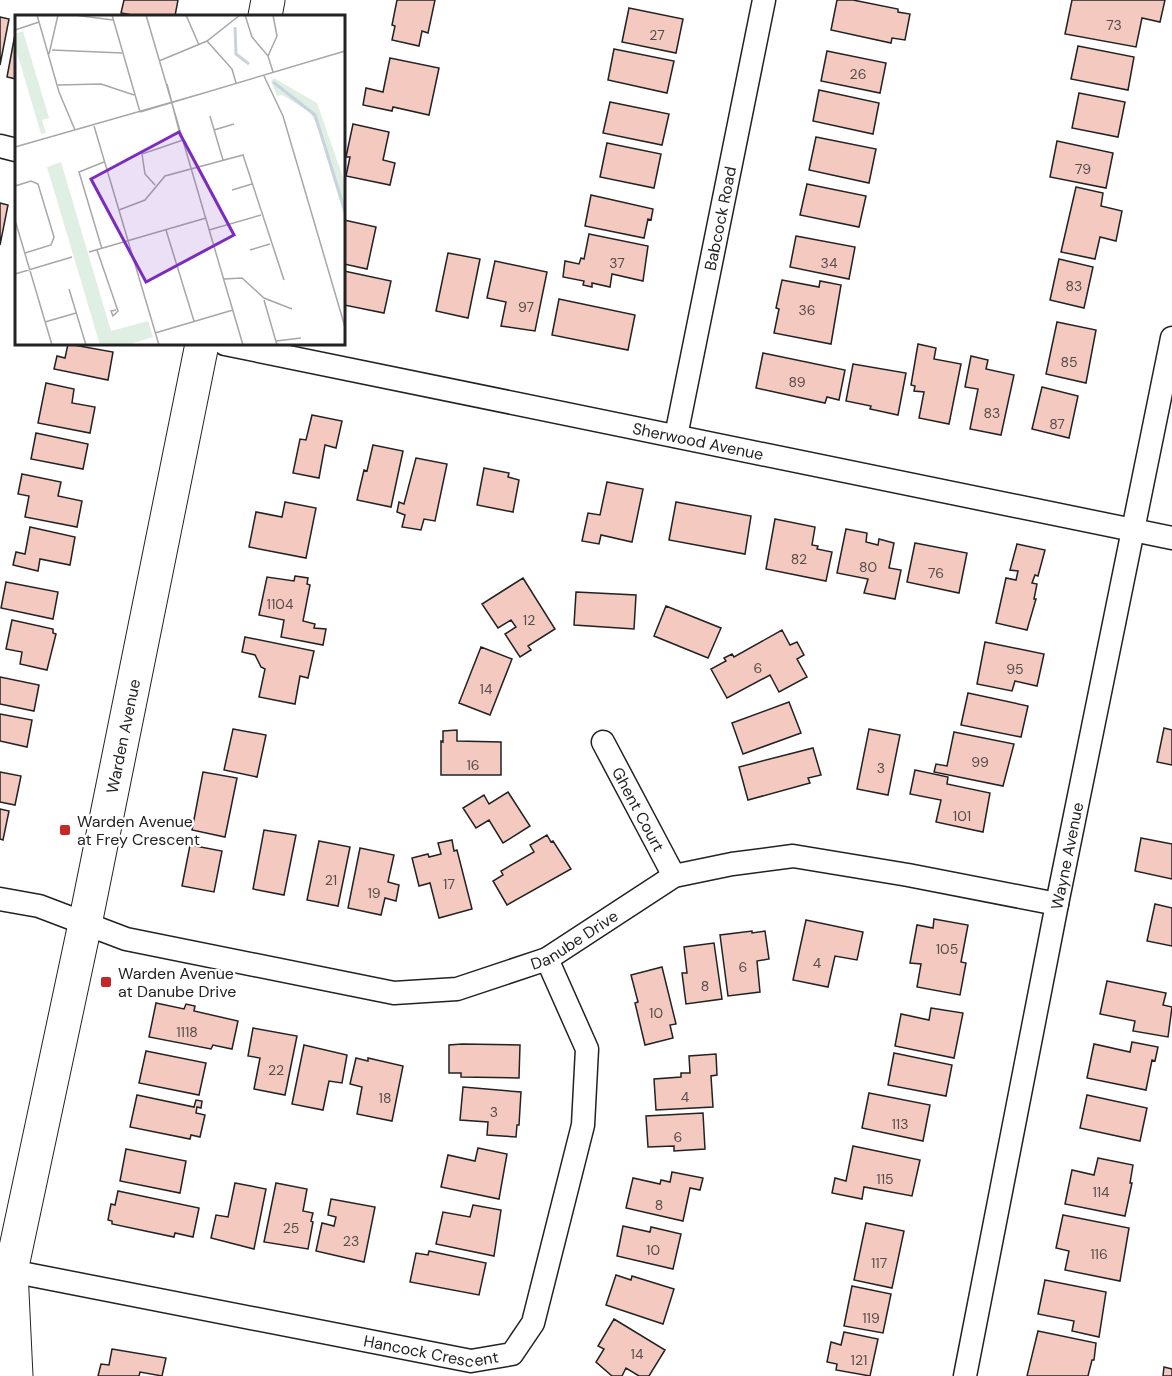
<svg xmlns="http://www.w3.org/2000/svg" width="1172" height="1376" font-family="'DM Sans',sans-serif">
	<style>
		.building { fill: #f3c9c0; stroke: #222; stroke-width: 1.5 }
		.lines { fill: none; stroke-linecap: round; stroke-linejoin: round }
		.street-casing { stroke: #222; stroke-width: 25 }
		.secondary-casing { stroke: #222; stroke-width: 35 }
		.street { stroke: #fff; stroke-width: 22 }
		.secondary { stroke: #fff; stroke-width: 33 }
		.poi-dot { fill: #c62828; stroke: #fff; stroke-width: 2 }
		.labels { text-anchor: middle; stroke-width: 4.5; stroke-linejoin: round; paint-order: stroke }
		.number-label { font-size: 14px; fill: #564c4a }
		.street-label { font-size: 16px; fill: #222; stroke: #fff }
		.poi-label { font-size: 16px; fill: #222; stroke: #fff; text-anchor: start }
		.inset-river { fill: none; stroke: #c7d3dd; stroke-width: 3 }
		.inset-road { fill: none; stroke: #a7a7a7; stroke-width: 1.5 }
		.view { fill: #7b2cbf; fill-opacity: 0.15; stroke: #7b2cbf; stroke-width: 3 }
		.inset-edge { fill: none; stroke: #222; stroke-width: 3 }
	</style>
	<rect width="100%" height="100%" fill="#fff"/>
	<path class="building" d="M124 0H178L175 16H138L121 13Z
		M397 0H435L428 33 422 31 419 46 392 40 395 26 392 25Z
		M837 0H853L898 9V12L910 14 905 40 892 38 891 43 831 30Z
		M1072 0H1165L1160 22 1142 18 1136 47 1065 34Z
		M629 8 683 19 676 53 622 42Z
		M0 17 9 19 0 65Z
		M16 29V79L7 77Z
		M1078 46 1134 57 1128 90 1071 79Z
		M614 49 674 61 667 93 608 80Z
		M827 51 886 63 880 93 821 81Z
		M390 58 439 68 429 115 393 107 392 111 363 105 366 88 383 92Z
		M819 90 879 103 873 134 813 121Z
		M1079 93 1125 102 1118 137 1072 128Z
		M610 102 669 114 662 145 603 133Z
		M353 124 389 132 383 160 395 163 390 185 346 176 350 157H346Z
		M816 137 876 149 869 183 809 170Z
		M1057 141 1113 153 1106 188 1050 177Z
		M607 143 661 154 654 188 600 177Z
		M807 184 866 196 859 227 800 215Z
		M1076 187 1103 193 1101 206 1122 211 1116 241 1100 237 1095 259 1061 252Z
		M591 195 653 209 651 220 648 219 644 238 585 226Z
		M0 203 8 205 0 245Z
		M344 220 376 227 367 269 344 264Z
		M589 234 648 246 643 281 612 274 610 287 592 283V287L583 285 584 281 563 277 565 261 579 264 581 258 584 259Z
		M796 236 855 247 849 279 790 267Z
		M448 253 480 259 468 318 436 311Z
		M1059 259 1093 267 1084 308 1050 300Z
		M495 261 547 272 535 331 501 326 506 302 487 298Z
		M344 271 391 281 384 313 344 305Z
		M782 280 819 287 820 281 841 285 831 344 774 333 779 309 776 308Z
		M559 299 635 315 628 350 552 335Z
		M1057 322 1096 330 1086 383 1046 374Z
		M68 344 113 352 108 380 54 369 57 356 65 358Z
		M918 344 936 348 934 359 961 364 949 424 919 418 924 392 914 391 915 386 911 385Z
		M763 353 845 370 839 400 827 397 825 403 756 388Z
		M971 356 988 360 986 369 1014 375 1001 435 970 429 978 389 965 387Z
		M853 364 906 373 898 415 870 409 871 406 846 401Z
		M46 383 74 389 72 403 95 407 90 433 38 423Z
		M1042 387 1078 396 1069 438 1032 429Z
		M312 415 342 421 336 448 325 445 319 478 293 473 300 439 306 440Z
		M36 433 88 444 83 469 31 459Z
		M373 445 403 451 391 507 357 500 364 470 367 471Z
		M416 458 447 464 435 521 424 519 421 530 402 527 405 515 397 512 399 502 404 504Z
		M484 468 509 473 508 477 519 480 513 512 477 505Z
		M22 474 61 482 58 496 82 501 77 527 25 517 29 496 18 494Z
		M607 482 643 489 632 542 601 535 599 544 582 541 588 513 600 515Z
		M285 502 316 508 306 558 249 547 256 512 282 517Z
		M676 502 751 516 745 554 669 540Z
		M775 519 815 527 812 545 818 546 817 549 832 552 826 581 766 569Z
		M30 527 75 537 70 565 40 559 38 571 13 565 16 552 25 554Z
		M846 529 867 533 866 542 878 545 879 539 894 543 889 568 901 570 895 599 864 593 868 579 837 573Z
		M915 543 967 553 959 593 907 582Z
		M1017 544 1045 550 1038 576 1035 575 1032 583 1037 584 1034 599H1036L1027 630 996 623 1006 578 1016 580 1018 571 1010 570Z
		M295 576 308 578 307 584 310 585 303 621 315 624 314 628 326 629 323 645 281 637 284 620 259 615 267 577 294 581Z
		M523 578 555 629 528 646 531 650 520 657 505 634 516 627 511 620 498 628 482 604Z
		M6 582 58 592 53 619 1 608Z
		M576 592 636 595 634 629 574 625Z
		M666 606 721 628 708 658 654 636Z
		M12 620 53 629V633L56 634 47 670 20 664 22 652 6 649Z
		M782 630 790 645 797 642 804 655 797 659 807 677 779 692 770 675 727 698 711 669 726 661 724 658 732 654 734 657Z
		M245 637 314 651 308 678 300 676 295 704 259 697 265 669 261 667 255 655 242 652Z
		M985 642 1044 654 1037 686 1015 681 1012 691 977 684Z
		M481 647 512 659 490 715 459 703Z
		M0 677 39 685 34 711 0 704Z
		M968 693 1028 706 1021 737 961 725Z
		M789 702 801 733 743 754 732 723Z
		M0 714 32 720 27 747 0 741Z
		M1164 728 1172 730V765L1157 762Z
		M233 729 266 735 257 777 224 770Z
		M869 729 900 735 888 795 857 789Z
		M457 730V741L501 742V775H441V741L443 742V731Z
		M954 732 1014 744 1003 786 934 772 936 764 947 766Z
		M813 748 821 775 808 778 810 783 748 800 739 767Z
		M915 770 948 777 947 784 990 793 983 832 936 822 941 800 910 794Z
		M0 772 21 776 15 805 0 802Z
		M203 772 237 778 225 837 192 830Z
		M508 792 530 826 503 843 489 820 476 828 463 808 484 795 489 804Z
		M0 809 9 811 3 840 0 839Z
		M264 830 296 835 284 895 253 889Z
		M547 835 551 842 553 841 571 869 507 905 493 881 503 875 501 871 534 852 530 845Z
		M1141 838 1172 844V879L1135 871Z
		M452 840 454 851 457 850 472 909 439 918 430 883 419 886 412 858 428 854 429 857 441 854 438 843Z
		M319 841 350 847 338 906 307 900Z
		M190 845 222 851 214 892 182 886Z
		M360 848 394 855 388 882 399 885 396 901 385 898 381 915 348 908Z
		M1155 904 1172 908V946L1147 941Z
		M934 919 968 925 961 962 966 963 960 995 917 987 921 964 910 963 917 925 933 928Z
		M806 920 863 932 857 960 835 956 828 987 793 980Z
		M752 931V933L765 931 769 959 757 961 760 992 728 996 720 935Z
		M714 943 722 999 686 1004 682 973H687L684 947Z
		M662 967 676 1024 670 1025 673 1038 645 1045 635 1003 638 1002 631 975Z
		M1107 981 1166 993 1163 1005 1172 1007 1168 1037 1133 1031 1135 1021 1100 1014Z
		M156 1003 184 1009 186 1004 195 1006 194 1011 238 1021 232 1049 213 1045 211 1049 149 1037Z
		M931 1008 963 1013 954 1058 895 1046 901 1014 929 1020Z
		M253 1028 297 1036 285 1095 254 1089 260 1058 248 1056Z
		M1132 1042 1158 1047 1155 1061 1152 1060 1146 1090 1087 1078 1094 1044 1130 1052Z
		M462 1044 520 1045 519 1078 461 1077V1073H449V1045Z
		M304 1045 347 1055 342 1083 329 1081 323 1110 292 1104Z
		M146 1051 206 1063 199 1095 139 1083Z
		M894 1053 952 1065 946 1096 888 1085Z
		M716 1054 717 1075 711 1076 713 1107 656 1110 654 1079 681 1077V1073H690L689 1056Z
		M356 1058 368 1061V1058L403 1066 392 1121 357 1114 362 1087 350 1084Z
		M463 1087 521 1092 519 1125H517L516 1137 487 1135 488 1122 460 1120Z
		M869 1093 930 1105 923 1141 862 1128Z
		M137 1095 194 1107 196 1100 202 1101 201 1108 197 1107 196 1113 205 1115 200 1137 191 1135 190 1139 130 1127Z
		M1087 1095 1147 1108 1140 1141 1080 1128Z
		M703 1113 705 1149 674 1151V1146L648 1147 646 1116Z
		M853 1146 920 1160 912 1196 864 1187 862 1199 832 1193 835 1178 846 1181Z
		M478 1148 507 1154 499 1199 441 1187 448 1155 475 1161Z
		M126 1149 186 1161 180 1193 120 1181Z
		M1098 1158 1133 1165 1130 1183H1132L1125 1216 1065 1204 1072 1170 1094 1175Z
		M672 1172 703 1178 700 1190 690 1188 683 1221 626 1208 633 1178 660 1184 661 1180 670 1182Z
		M235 1183 266 1189 254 1249 211 1238 216 1215 228 1217Z
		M276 1183 307 1189 303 1211 313 1213 311 1221 313 1222 308 1249 264 1242Z
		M118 1191 199 1208 193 1237 175 1233 174 1237 112 1224V1221L108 1220 111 1204 115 1205Z
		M331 1199 375 1207 364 1262 316 1251 322 1223 334 1226 336 1217 328 1215Z
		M473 1205 501 1210 494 1256 436 1244 443 1212 470 1217Z
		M1063 1215 1129 1228 1120 1281 1065 1270 1069 1251 1056 1248Z
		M866 1223 904 1231 892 1288 854 1280Z
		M623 1226 650 1232 651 1227 681 1234 673 1269 617 1256Z
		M429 1251 486 1263 479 1295 410 1282 416 1253 428 1255Z
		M616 1275 631 1280 632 1276 674 1289 663 1324 606 1305Z
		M1045 1280 1106 1292 1099 1337 1072 1331 1074 1321 1038 1314Z
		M852 1286 891 1294 883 1333 844 1326Z
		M614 1319 665 1350 649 1376H639L626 1368 622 1376H612L596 1362 604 1349 598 1346Z
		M1038 1331 1096 1343 1094 1360H1092L1088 1376H1027Z
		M844 1332 878 1339 870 1376 836 1370 837 1364 827 1362 831 1342 841 1345Z
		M112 1349 166 1358 162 1376 140 1372 139 1376H98L101 1364 109 1365Z
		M1164 1367 1172 1369V1376H1163Z"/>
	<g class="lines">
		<g class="street-casing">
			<g id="street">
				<path d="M0 146 16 150"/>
				<path id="s1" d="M225 344 1172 538"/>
				<path id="s2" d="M676 436 764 0"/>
				<path id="s3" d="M603 742 674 876"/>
				<path id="s4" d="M0 899 39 906 126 939 394 993 457 989 547 959 674 876 732 864 793 856 908 875 1057 904"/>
				<path id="s5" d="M11 1271 471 1361 512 1354 533 1323 583 1125 587 1049 547 959"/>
				<path id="s6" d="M965 1376 1057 904 1172 338"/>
			</g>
		</g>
		<g class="secondary-casing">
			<g id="secondary">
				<path d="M265 16 268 0"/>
				<path d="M11 1271 16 1376"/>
				<path id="s7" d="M0 1294 11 1271 85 924 202 344"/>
			</g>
		</g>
		<use href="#street" class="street"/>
		<use href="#secondary" class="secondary"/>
	</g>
	<g class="poi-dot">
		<rect x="59" y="824" width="12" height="12" rx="3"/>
		<rect x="100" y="976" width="12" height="12" rx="3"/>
	</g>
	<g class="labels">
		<g class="number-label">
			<text x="1114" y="30">73</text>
			<text x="657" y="40">27</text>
			<text x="858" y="79">26</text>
			<text x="1083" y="174">79</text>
			<text x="617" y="268">37</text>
			<text x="829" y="268">34</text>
			<text x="1074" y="291">83</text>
			<text x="526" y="312">97</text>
			<text x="807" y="315">36</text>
			<text x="1069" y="367">85</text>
			<text x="797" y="387">89</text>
			<text x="992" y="418">83</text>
			<text x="1057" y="429">87</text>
			<text x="799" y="564">82</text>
			<text x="868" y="572">80</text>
			<text x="936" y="578">76</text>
			<text x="280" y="609">1104</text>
			<text x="529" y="625">12</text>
			<text x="758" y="673">6</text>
			<text x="1015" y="674">95</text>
			<text x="486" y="694">14</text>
			<text x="980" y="767">99</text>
			<text x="473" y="770">16</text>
			<text x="881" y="773">3</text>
			<text x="962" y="821">101</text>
			<text x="331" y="885">21</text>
			<text x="449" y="889">17</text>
			<text x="374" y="898">19</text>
			<text x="947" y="954">105</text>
			<text x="817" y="968">4</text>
			<text x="743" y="972">6</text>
			<text x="705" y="991">8</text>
			<text x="656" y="1018">10</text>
			<text x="187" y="1037">1118</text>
			<text x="276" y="1075">22</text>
			<text x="685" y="1102">4</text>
			<text x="385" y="1103">18</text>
			<text x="494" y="1117">3</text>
			<text x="900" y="1129">113</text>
			<text x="678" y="1142">6</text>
			<text x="885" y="1184">115</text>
			<text x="1101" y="1197">114</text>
			<text x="659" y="1210">8</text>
			<text x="291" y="1233">25</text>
			<text x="351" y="1246">23</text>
			<text x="653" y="1255">10</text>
			<text x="1099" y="1259">116</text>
			<text x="879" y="1268">117</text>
			<text x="871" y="1323">119</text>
			<text x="637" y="1359">14</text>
			<text x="859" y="1365">121</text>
		</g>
		<g class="street-label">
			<text dy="6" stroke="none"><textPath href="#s2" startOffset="222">Babcock Road</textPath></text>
			<text dy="6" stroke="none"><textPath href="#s1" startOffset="483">Sherwood Avenue</textPath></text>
			<text dy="6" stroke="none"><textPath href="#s7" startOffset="572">Warden Avenue</textPath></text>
			<text dy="6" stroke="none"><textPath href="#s3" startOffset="76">Ghent Court</textPath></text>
			<text dy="6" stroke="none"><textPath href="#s6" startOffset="530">Wayne Avenue</textPath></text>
			<text dy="6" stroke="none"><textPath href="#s4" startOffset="597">Danube Drive</textPath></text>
			<text dy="6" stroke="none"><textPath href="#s5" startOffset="428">Hancock Crescent</textPath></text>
		</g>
		<g class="poi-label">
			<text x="77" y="827">Warden Avenue<tspan x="77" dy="18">at Frey Crescent</tspan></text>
			<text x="118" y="979">Warden Avenue<tspan x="118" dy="18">at Danube Drive</tspan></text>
		</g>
	</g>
	<g transform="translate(15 15)">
		<rect width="330" height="330" fill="#fff"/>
		<path d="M8 16 34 103 27 105 31 118 26 119 0 31V19ZM259 63 302 88 330 168V204L303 112 295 97 267 80 262 81 256 66ZM46 147 96 316 133 306 138 322 112 330H85L32 152Z" fill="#e0efe3"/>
		<path class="inset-river" d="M220 12 221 39 234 49M258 67 300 100 330 196"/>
		<path class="inset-road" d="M22 0 44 77 60 115M59 0 98 5M97 0 125 97M131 0 228 330M171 0 184 30M230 0 237 22 253 41 258 57M0 15 24 7M192 26 217 54 221 68M37 35 107 38M34 39 43 0M253 41 262 21 258 0M144 46 192 26 225 0M249 61 268 101 330 312M152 69 166 123M43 70 86 69 119 80M125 97 330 36M195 101 208 145M79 111 144 330M199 115 219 109M0 132 189 78M140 170 130 159 127 139 168 125M0 171 16 166 23 169 39 222 36 230 10 238M217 175 237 169M104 195 130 185 150 161 228 140 269 265M0 205 37 330M151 215 179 306M194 215 246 200M87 234 64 157 89 147M82 235 103 296 98 301 96 296 101 295M235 235 255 229M74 237 191 203M0 259 57 242M209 264 227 263 249 283 277 294M54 274 71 330M249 285 262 330M30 307 61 298M140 318 218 295M261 326 286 323"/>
		<path class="view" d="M164 117 219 220 131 267 76 164Z"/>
		<rect width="330" height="330" class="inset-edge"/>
	</g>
</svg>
